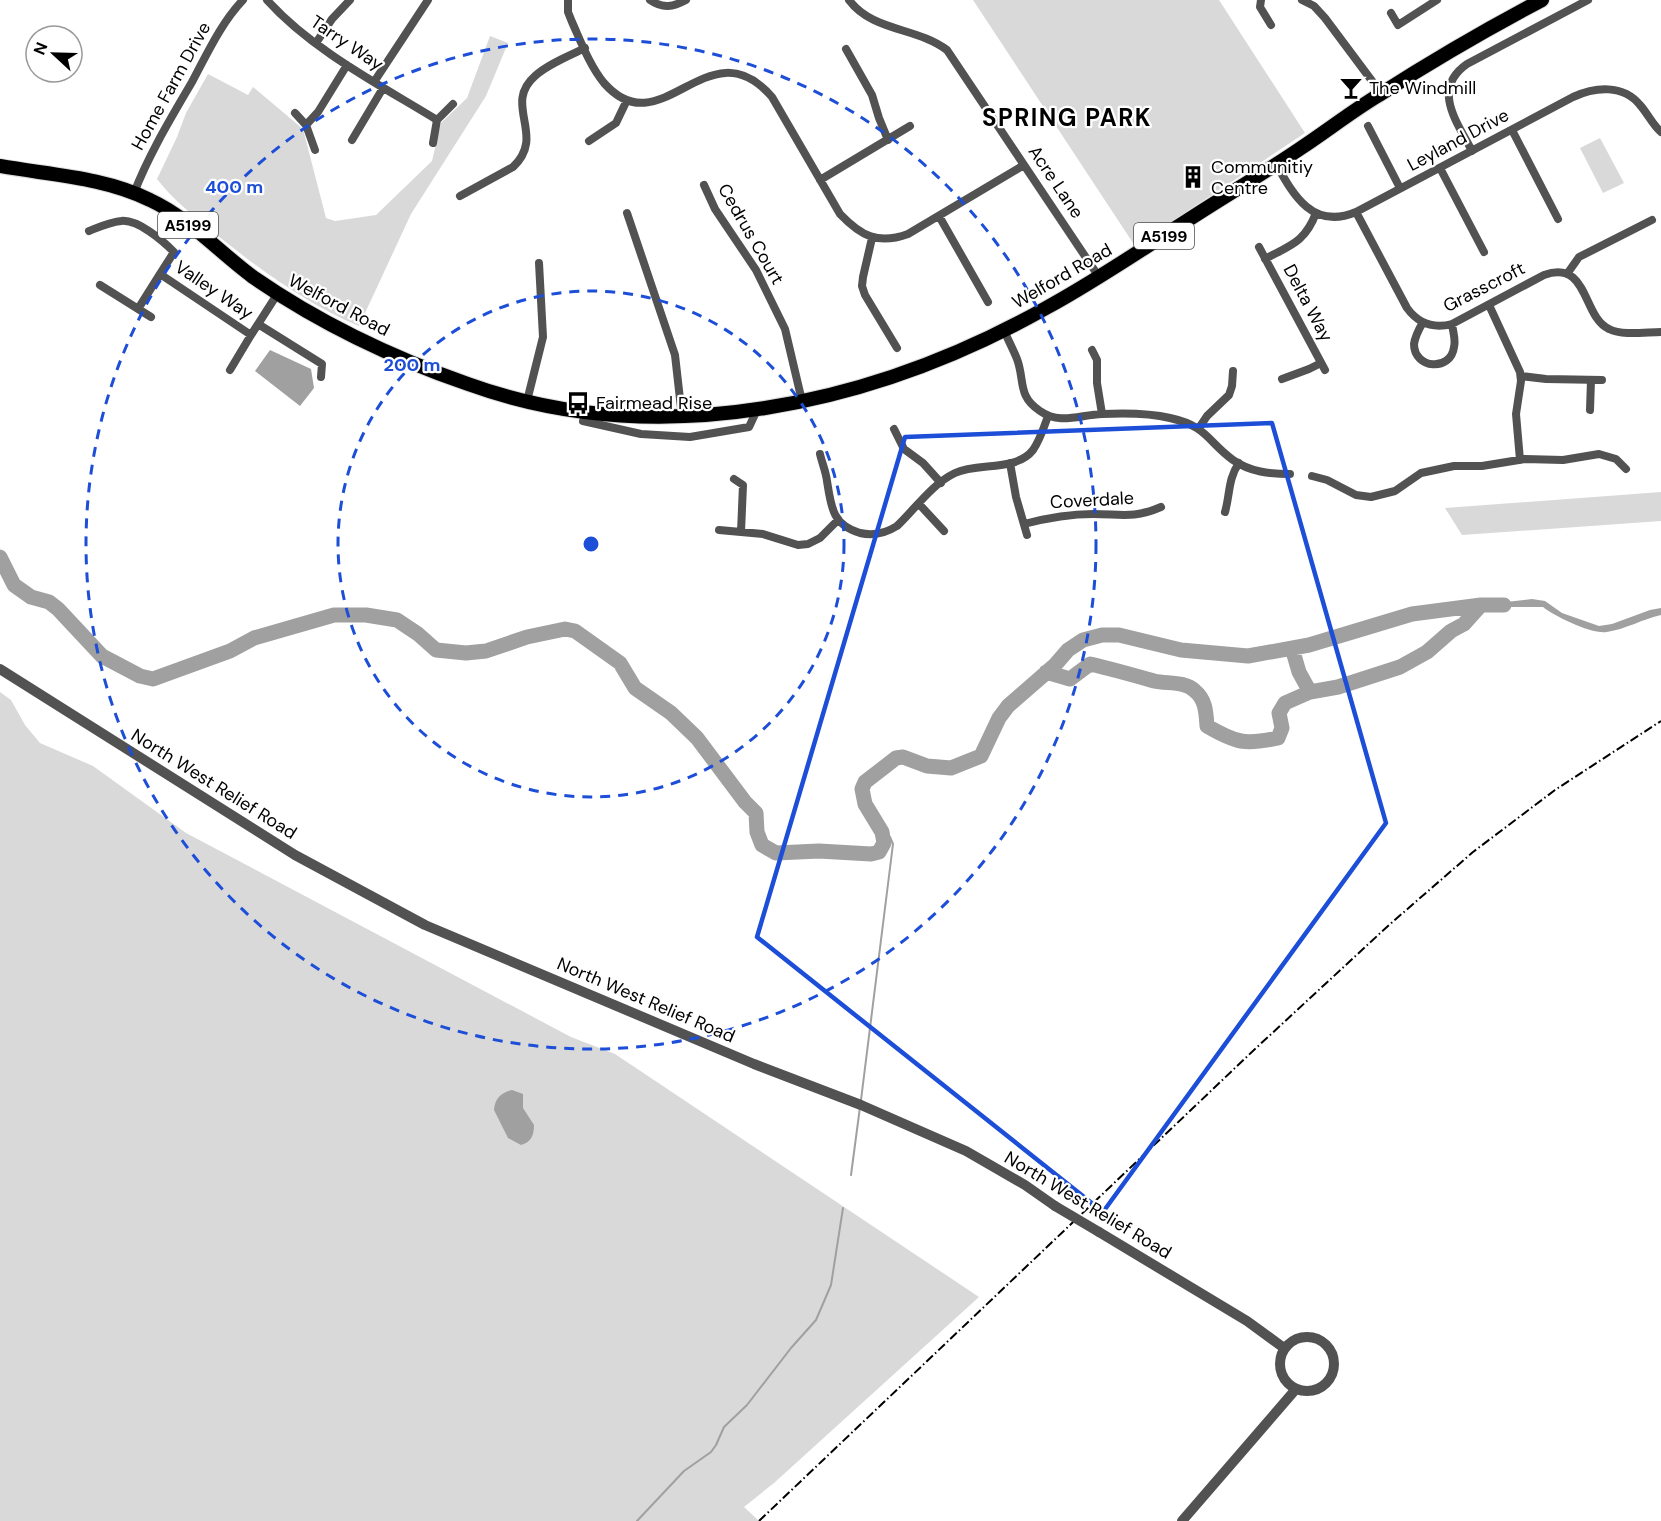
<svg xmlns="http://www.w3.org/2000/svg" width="1661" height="1521" font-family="'DM Sans',sans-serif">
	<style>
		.green { fill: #d9d9d9 }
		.water { fill: #a0a0a0 }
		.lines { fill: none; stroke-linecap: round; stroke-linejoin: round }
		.stream { stroke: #a0a0a0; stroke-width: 2 }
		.river { stroke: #a0a0a0; stroke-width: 15 }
		.primary-casing { stroke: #dbdbdb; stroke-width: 16 }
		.minor { stroke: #525252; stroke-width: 8 }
		.tertiary { stroke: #525252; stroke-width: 10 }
		.primary { stroke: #000; stroke-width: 14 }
		.rail { stroke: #000; stroke-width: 2; stroke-dasharray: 9 3 1.5 3; stroke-linecap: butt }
		.tertiary-bridge { stroke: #525252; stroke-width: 10 }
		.marked { fill: none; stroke: #1d4ed8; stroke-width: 4.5; stroke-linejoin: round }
		.ring { fill: none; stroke: #1d4ed8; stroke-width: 3; stroke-dasharray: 10 8 }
		.labels { text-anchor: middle; stroke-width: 4.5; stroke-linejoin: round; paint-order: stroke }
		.shield { fill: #fff; stroke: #4c4c4c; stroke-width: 1.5 }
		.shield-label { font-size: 16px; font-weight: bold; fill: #000 }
		.street-label { font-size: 18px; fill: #000; stroke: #fff }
		.poi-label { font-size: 18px; fill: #000; stroke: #fff; text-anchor: start }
		.district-label { font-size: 24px; font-weight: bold; letter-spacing: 1.5px; fill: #000; stroke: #fff }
		.centre { fill: #1d4ed8; stroke: #fff; stroke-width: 3 }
		.ring-label { font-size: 18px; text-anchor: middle; font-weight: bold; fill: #1d4ed8; stroke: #fff; stroke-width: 4.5; stroke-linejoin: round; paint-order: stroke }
	</style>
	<rect width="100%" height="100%" fill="#fff"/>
	<path class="green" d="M973 0H1219L1305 133 1135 246Z
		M490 36 508 43 486 96 411 214 359 326C306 304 258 268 213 232 193 215 173 200 157 179L177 137 186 113 208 74 248 95 253 87 303 129 326 218 335 221 376 215 432 161 441 123 467 98Z
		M1600 138 1624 183 1603 193 1580 148Z
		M1661 492V521L1462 535 1445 508Z
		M0 692 11 700 25 725 40 743 93 766 186 833 571 1037 615 1054 979 1297 774 1483 744 1507 759 1521H0Z"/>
	<path class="water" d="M270 350 311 369 314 388 300 406 255 371Z
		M1532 599 1545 601 1562 613 1599 626 1612 624 1650 610 1661 608V615C1643 619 1626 629 1607 632 1593 635 1554 616 1543 607H1497L1480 611 1488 604Z
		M512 1090 523 1094V1108L534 1125C534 1136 531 1142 521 1145L508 1138 494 1110C495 1098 501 1093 512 1090Z"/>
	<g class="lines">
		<path class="stream" d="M861 1100 893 844 890 837 882 832
			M851 1175 860 1107
			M637 1521 684 1471 711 1452 716 1445 724 1427 747 1405 791 1348 816 1320 831 1285 843 1208"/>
		<path class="river" d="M0 557 14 585 31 597 49 602 58 609 102 656 140 676 153 679 230 651 254 638 334 615H366L397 620 418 634 436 650 466 653 486 651 527 637 565 629 575 631 620 663 635 688 671 713 697 738 745 802 756 813 757 832 762 845 776 853 819 851 871 854 879 852 884 843 882 832 865 804 862 789 865 782 896 758 903 757 927 766 951 768 981 756 999 718 1008 706 1055 665 1068 650 1083 640 1102 635H1119L1181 650 1248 656 1309 645 1412 614 1481 605H1504
			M1292 648 1299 672 1310 692 1338 687 1400 667 1427 652 1451 631 1464 624 1481 605
			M1046 672 1070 679 1090 664C1112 669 1133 675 1154 681 1168 684 1185 681 1195 691 1206 700 1206 713 1207 726 1236 743 1245 745 1278 738L1282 728 1279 713 1285 703 1310 692"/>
		<g class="primary-casing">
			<path id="primary" d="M0 166C50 175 104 177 150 200 189 218 219 252 253 277 318 322 393 358 468 384 659 453 873 405 1046 308 1094 282 1139 251 1185 222 1223 197 1263 174 1301 148 1327 131 1352 111 1379 95 1432 61 1487 29 1542 0"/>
		</g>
		<path class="minor" d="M267 0C312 50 380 85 437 120
			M568 0V12L572 22C581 42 590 66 604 83 662 149 708 23 772 97L840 214C861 236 878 245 908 234L1024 165
			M650 0C663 9 673 7 686 0
			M849 0C873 32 917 27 947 50L1099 277
			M1261 0 1260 7 1271 25
			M1302 0 1314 6 1325 18 1381 93
			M1391 13 1398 25 1437 0
			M316 43 332 19 350 0
			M846 49 872 95 879 118 888 140
			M374 82 428 0
			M295 113 306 125 315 150
			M306 125 318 112 347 65
			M1368 126 1400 188
			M1512 130 1558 219
			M352 140 383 88
			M589 141 616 123 627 100
			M433 143 437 120 453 104
			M1472 151C1457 122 1431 89 1467 64L1588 0
			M1276 164C1294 196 1313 230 1356 212L1573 97C1595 87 1623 84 1640 105 1648 114 1652 124 1661 132
			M1440 168 1484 252
			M820 180 910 126
			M704 185 715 209 756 270 785 329 802 401
			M134 193C149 154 171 118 192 82 207 54 221 23 243 0
			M460 196 513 167C547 135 502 105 535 76 548 64 569 56 585 48
			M1356 212 1407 308C1418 323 1433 329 1452 324L1544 275C1589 259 1582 317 1609 329 1623 336 1646 332 1661 332
			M627 213 675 355 682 417
			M939 216 988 302
			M89 231C99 227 110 222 121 221 138 219 163 241 174 252L160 274 251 335 278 293
			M872 238 863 277 862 286 865 295 897 348
			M1259 247 1325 370
			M1265 259C1291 245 1305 242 1316 213
			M1567 274 1579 257 1652 220
			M100 285 151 317
			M1489 305 1520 372 1521 381 1516 414 1520 460
			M138 309 160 274
			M1423 322C1419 329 1415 337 1414 344 1414 369 1451 372 1454 347 1456 340 1453 332 1452 324
			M258 324 322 364 321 377
			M1004 330C1008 340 1013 349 1017 359 1025 380 1017 396 1040 411 1060 425 1079 415 1102 414 1123 413 1149 413 1170 418 1207 426 1207 441 1233 460 1250 472 1270 474 1290 474
			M1092 350 1097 360V383L1102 414
			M230 370 251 335
			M1521 376 1546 379 1602 380
			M1282 379 1309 369 1321 363
			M527 401 543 337 539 263
			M1590 410 1591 380
			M583 421 641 434 690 437 749 427 757 410
			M1199 428 1207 416 1229 395 1232 386 1233 371
			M894 429 904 449 923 463 941 483
			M820 454C822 463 826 472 827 481 831 506 832 525 860 533 873 536 886 533 897 526 915 509 932 484 955 473 978 462 1016 472 1033 450 1040 440 1044 427 1048 416
			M1010 463 1016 497 1027 535
			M1312 476 1327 480 1356 495 1371 497 1395 491 1421 473 1454 466H1482L1525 459 1563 460 1599 454 1616 459 1626 469
			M734 479 743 485 741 532
			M919 504 944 531
			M1225 512C1230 495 1228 478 1239 463
			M1024 524C1047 518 1069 514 1093 514 1121 514 1133 519 1161 507
			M719 530 763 534 798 545 808 544 820 538 838 520"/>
		<path class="tertiary" d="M0 669 295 855 425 925 754 1064 861 1105 966 1151 1025 1185 1055 1206
			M1099 1232 1247 1321 1284 1348
			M1280 1364a27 27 0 1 1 54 0a27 27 0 1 1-54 0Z
			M1182 1521 1296 1389"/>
		<use href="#primary" class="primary"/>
		<path class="rail" d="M759 1521 1255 1049 1389 925 1473 852 1555 790 1661 721"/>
		<path class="tertiary-bridge" d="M1055 1206 1099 1232"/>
	</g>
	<path class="marked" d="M1272 423 1386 823 1103 1212 757 937 905 437Z"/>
	<g class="ring">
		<circle cx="591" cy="544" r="253"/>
		<circle cx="591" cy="544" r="505"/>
	</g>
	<defs>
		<g id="bar-bare" transform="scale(1.8)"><path d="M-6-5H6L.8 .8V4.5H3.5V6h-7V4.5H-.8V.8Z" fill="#000" stroke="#fff" stroke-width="2.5" paint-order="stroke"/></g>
		<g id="building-bare" transform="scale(1.8)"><path d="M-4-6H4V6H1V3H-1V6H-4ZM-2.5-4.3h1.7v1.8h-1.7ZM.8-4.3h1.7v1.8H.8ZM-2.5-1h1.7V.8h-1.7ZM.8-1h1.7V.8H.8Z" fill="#000" stroke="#fff" stroke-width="2.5" paint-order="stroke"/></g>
		<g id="bus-bare" transform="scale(1.8)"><path d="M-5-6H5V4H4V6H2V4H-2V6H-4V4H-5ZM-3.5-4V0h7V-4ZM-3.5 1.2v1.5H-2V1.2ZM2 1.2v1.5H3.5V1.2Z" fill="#000" stroke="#fff" stroke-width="2.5" paint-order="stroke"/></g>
	</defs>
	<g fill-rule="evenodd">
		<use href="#bar-bare" x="1351" y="88"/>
		<use href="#building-bare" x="1193" y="177"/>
		<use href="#bus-bare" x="578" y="403"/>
	</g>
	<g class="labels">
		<g class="shield">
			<rect x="158" y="212" width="60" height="26" rx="4.5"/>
			<rect x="1134" y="223" width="60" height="26" rx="4.5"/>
		</g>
		<g class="shield-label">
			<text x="188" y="231">A5199</text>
			<text x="1164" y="242">A5199</text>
		</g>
		<g class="street-label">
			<text transform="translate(347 43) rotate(34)" y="6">Tarry Way</text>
			<text transform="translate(171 86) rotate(-61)" y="6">Home Farm Drive</text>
			<text transform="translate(1458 140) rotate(-28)" y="6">Leyland Drive</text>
			<text transform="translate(1056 182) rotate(56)" y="6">Acre Lane</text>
			<text transform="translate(751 234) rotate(60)" y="6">Cedrus Court</text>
			<text transform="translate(1062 276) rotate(-30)" y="6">Welford Road</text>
			<text transform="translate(1484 287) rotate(-27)" y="6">Grasscroft</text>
			<text transform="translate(214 290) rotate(34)" y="6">Valley Way</text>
			<text transform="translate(1308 303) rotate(62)" y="6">Delta Way</text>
			<text transform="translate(339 305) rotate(28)" y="6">Welford Road</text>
			<text transform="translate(1092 500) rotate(-3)" y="6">Coverdale</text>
			<text transform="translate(214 784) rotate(32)" y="6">North West Relief Road</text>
			<text transform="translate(646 1000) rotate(23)" y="6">North West Relief Road</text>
			<text transform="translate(1088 1205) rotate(31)" y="6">North West Relief Road</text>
		</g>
		<g class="poi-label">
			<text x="1369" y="94">The Windmill</text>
			<text x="1211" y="173">Communitiy<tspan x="1211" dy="21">Centre</tspan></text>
			<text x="596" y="409">Fairmead Rise</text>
		</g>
		<g class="district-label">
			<text x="1067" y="126">SPRING PARK</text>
		</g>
	</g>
	<circle cx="591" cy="544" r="9" class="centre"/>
	<g class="ring-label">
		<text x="234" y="193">400 m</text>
		<text x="412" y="371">200 m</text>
	</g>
	<g transform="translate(54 54) rotate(292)"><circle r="28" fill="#ffffff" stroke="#999999" stroke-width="1.5"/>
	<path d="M0-4.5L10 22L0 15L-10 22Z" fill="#000000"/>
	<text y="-9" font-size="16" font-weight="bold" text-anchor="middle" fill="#000000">N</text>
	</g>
</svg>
